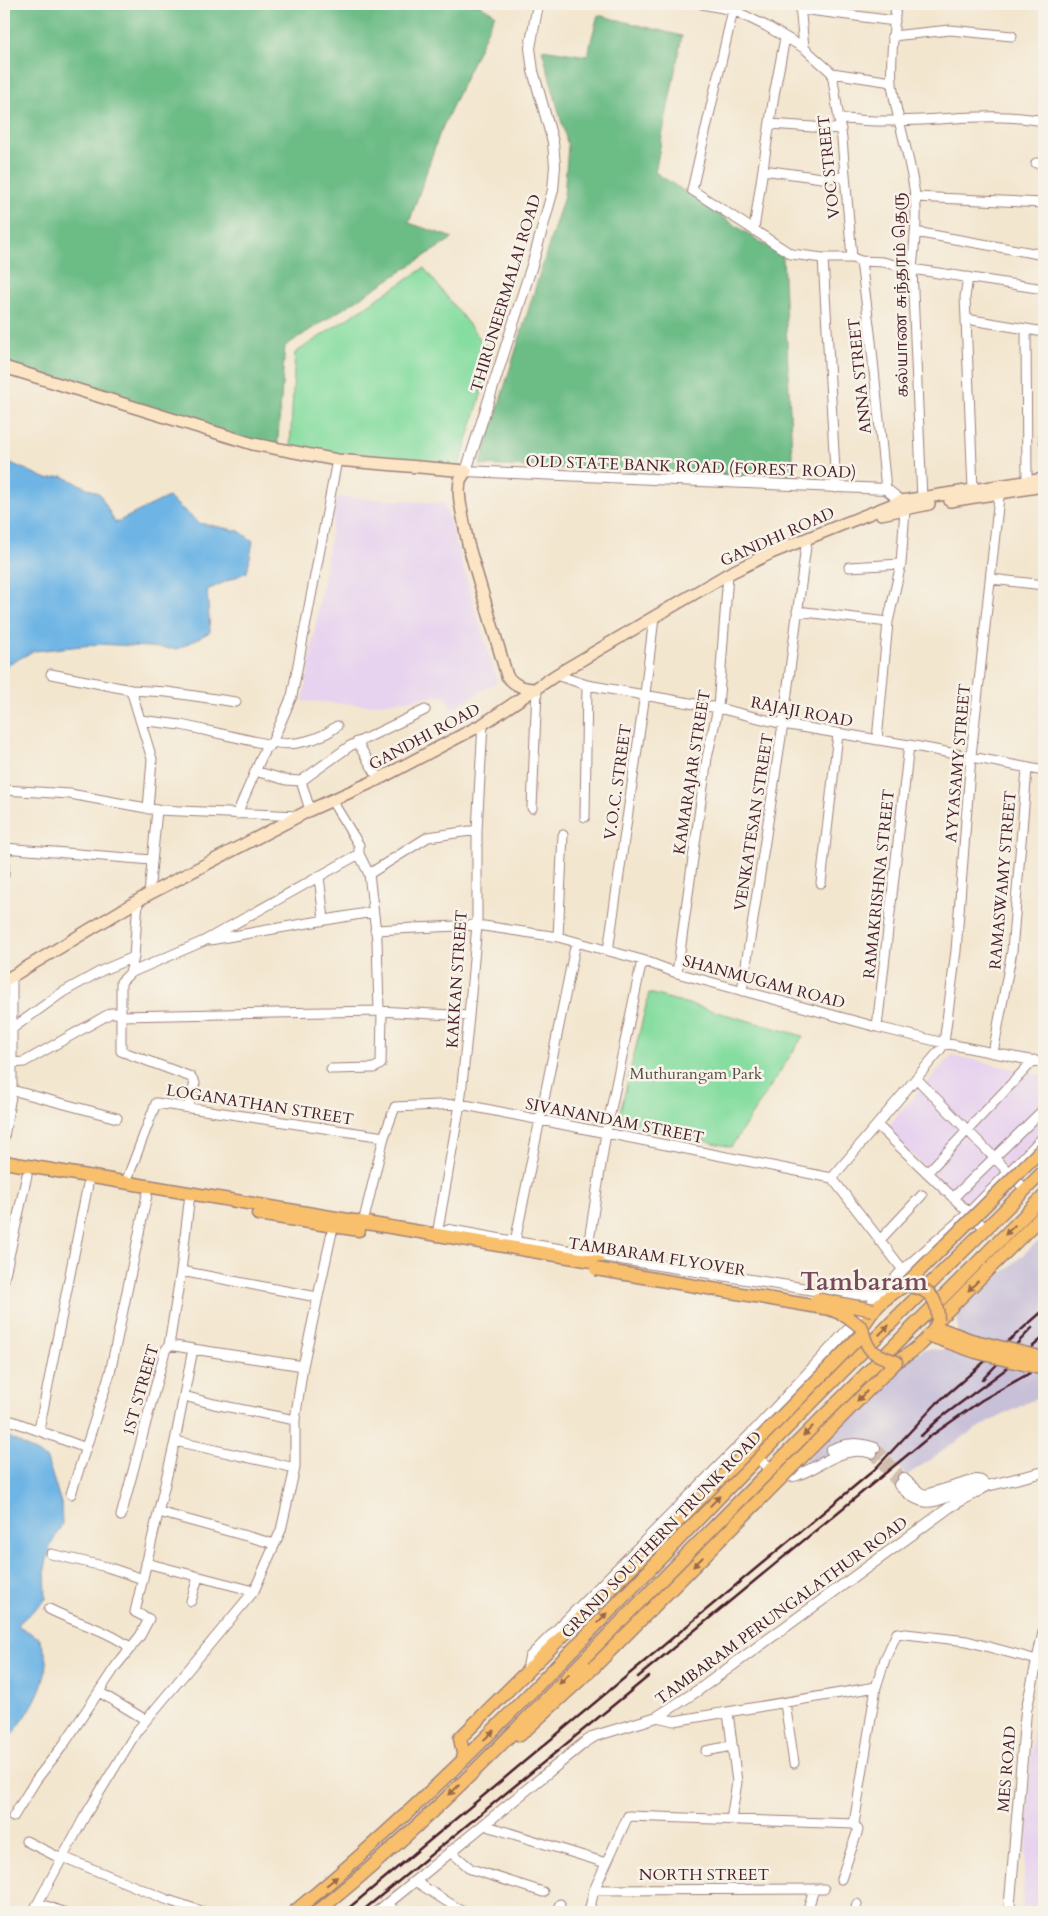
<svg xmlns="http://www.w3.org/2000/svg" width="1048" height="1916" font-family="Cardo,'Noto Serif Tamil',serif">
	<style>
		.built { fill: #e7d2ef }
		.industrial { fill: #c8bfd8 }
		.green { fill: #86dda0; stroke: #687e66 }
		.forest { fill: #6cbc86; stroke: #5b6e58 }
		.water { fill: #6eb5e5; stroke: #5c6a88 }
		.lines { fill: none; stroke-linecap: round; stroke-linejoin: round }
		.tertiary-tunnel { stroke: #d1beae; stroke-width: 10; stroke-dasharray: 10 5; stroke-linecap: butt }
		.minor-casing { stroke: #9e827d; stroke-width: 11 }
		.tertiary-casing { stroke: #9e827d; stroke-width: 12 }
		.secondary-casing { stroke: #9e827d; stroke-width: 14 }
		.primary-casing { stroke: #9e827d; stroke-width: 15 }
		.minor { stroke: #fff; stroke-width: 9 }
		.tertiary { stroke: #fff; stroke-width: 10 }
		.secondary { stroke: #fce5c4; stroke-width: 11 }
		.primary { stroke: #f8bf6c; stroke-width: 12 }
		.rail { stroke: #4a1f2b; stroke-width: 2.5 }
		.primary-bridge-casing { stroke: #9e827d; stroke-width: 15; stroke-linecap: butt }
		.primary-bridge { stroke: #f8bf6c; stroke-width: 12 }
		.oneway { fill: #986748 }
		.labels { text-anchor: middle; stroke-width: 5; stroke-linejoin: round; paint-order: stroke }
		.street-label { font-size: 16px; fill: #4a1f2b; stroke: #f7f3e8 }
		.park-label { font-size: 16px; fill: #594e48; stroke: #f7f3e8 }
		.town-label { font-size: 26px; font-weight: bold; fill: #784a5b; stroke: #f7f3e8 }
	</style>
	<rect width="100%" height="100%" fill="#f7f3e8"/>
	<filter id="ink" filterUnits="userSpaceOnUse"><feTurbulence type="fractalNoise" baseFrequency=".02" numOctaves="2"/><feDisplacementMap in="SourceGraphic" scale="10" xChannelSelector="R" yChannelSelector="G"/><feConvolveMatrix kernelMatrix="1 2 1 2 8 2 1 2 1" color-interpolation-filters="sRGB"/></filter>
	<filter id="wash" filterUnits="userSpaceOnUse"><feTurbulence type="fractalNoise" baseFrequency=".0096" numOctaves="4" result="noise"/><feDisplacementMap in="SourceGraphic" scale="20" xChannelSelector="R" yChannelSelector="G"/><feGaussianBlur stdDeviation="1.12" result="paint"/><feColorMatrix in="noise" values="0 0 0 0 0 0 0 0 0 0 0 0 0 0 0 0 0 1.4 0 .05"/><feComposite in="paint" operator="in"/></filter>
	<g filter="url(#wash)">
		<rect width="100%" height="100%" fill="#f3e6cf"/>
		<path class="built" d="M337 497 444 503 497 682 451 709 445 695 367 705 303 701Z
			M952 1055 1044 1076V1132L970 1208 885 1129Z
			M1044 1651V1912H1022L1035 1693Z"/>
		<path class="industrial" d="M1044 1236V1394L972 1431 906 1476 881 1447 872 1442 855 1441 809 1465 802 1464 871 1397 900 1366 923 1349 942 1350 958 1330 957 1313Z"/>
		<path class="green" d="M424 268 493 355 459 467 290 451 295 353Z
			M649 993 803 1036 731 1147 618 1121Z"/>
		<path class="forest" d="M4 4H478L495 14 439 135 409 223 453 238 285 346 277 450 4 362Z
			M598 15 682 36 655 172 783 257 793 478 480 465 564 196 568 146 542 49 587 56Z"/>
		<path class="water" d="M4 460 47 479 62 476 100 494 115 523 168 497 199 523 239 531 253 541 247 572 207 590 210 632 178 649 101 644 34 651 11 663 4 669Z
			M4 1434 47 1459 61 1503 62 1524 50 1547 45 1568 46 1599 17 1625 39 1638C42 1645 48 1657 47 1664 43 1694 23 1723 4 1744Z"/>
	</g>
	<g filter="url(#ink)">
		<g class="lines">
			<path class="tertiary-tunnel" d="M877 1448 903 1478
				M872 1453 899 1485"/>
			<g class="minor-casing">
				<path id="minor" d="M702 4 733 10 766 26 804 48 832 73 892 82
					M800 4 804 48
					M896 4C894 30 890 57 892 84 897 122 911 158 915 196 918 220 914 245 912 269L922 499
					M801 9 895 21
					M733 10 692 190 791 254 823 258H852L861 261 883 262 912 269 1044 289
					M892 36 950 30 1012 36
					M832 73 842 139 852 258
					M839 119C852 119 865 121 878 121 933 122 989 111 1044 121
					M770 124 841 129
					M1036 163H1044
					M763 170 822 178 845 177
					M915 197 1044 203
					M754 229 774 95 785 38
					M915 232 1044 255
					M823 258 836 488
					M861 261 871 341 886 489
					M968 277 965 297 966 319 973 489
					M966 319 1044 332
					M1026 329 1027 481
					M1044 429V441
					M849 567 901 564
					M991 579 1044 585
					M797 611 888 622
					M51 674 131 690 152 759 148 809
					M556 675 587 685 718 708 783 724 909 745 1044 771
					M131 690 167 692 236 702
					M140 720 181 725 271 745
					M877 740 888 622 901 564 905 510
					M272 742C294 747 320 740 337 726
					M357 742 379 779
					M255 771 286 780 301 781 350 746 425 710
					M301 781 310 810
					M4 790 70 794 157 810 299 816
					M332 801 359 845V854L369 874 377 940 379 1011
					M532 808 537 689
					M237 814 265 749 271 745 292 696 337 460
					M585 817 587 685
					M4 848 152 860
					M369 874 428 837 477 830
					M4 875 5 848
					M319 876 324 920
					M821 883 838 734
					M149 894 157 810
					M138 900 134 957 130 973 121 982V1051L191 1077 195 1083 188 1108
					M375 930 477 925 558 937 642 960 677 973 877 1027 944 1043 1044 1063
					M558 937 563 835
					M210 940 372 912
					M608 951 645 694 654 617
					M130 973 204 941 359 854
					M677 973 707 758 718 708 728 574
					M742 991 783 724 807 538
					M120 1016 379 1011 469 1016
					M4 1027 13 1028 63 992 103 970 134 957
					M877 1027 909 745
					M993 1053 1012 951 1027 769
					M12 1063 24 1062 111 1013H120
					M331 1069 374 1068 381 1064 382 1011
					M916 1078 1025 1189
					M4 1088 117 1118
					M877 1125 986 1229
					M4 1137 12 1090V976
					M927 1173 1034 1060
					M832 1178 940 1050 944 1043 956 951 971 756 1000 488
					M126 1182 156 1103 384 1137
					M953 1198 1044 1109
					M363 1223 384 1137 395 1107 460 1104 832 1178 903 1270
					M437 1235 460 1104 469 1016 477 925V830L483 724
					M879 1241 922 1195
					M515 1242 576 942
					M587 1253 606 1133 642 960
					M181 1271 317 1297
					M4 1279 27 1175
					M193 1349 303 1366
					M184 1396 214 1404 295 1420
					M12 1421 86 1448
					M39 1430 88 1184
					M175 1441 295 1468
					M71 1494 110 1373 147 1195
					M159 1512 275 1544
					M121 1516 165 1351 169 1345 181 1271 190 1194
					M51 1554 107 1567 143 1579
					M146 1563 254 1591
					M191 1601 198 1577
					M49 1609C76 1623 106 1629 131 1648
					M876 1687 885 1659 897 1633 967 1641 1037 1660
					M99 1692 146 1720
					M785 1703 794 1763
					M728 1713 737 1782 731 1820
					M706 1751 731 1746
					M13 1817 36 1780 64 1744 116 1666 140 1636 149 1619 135 1612 175 1441 193 1349 169 1345
					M484 1825 606 1863
					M26 1841 62 1859
					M450 1851 471 1869 543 1892
					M63 1857 168 1900 204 1912
					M841 1879 858 1830 854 1824
					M415 1881 463 1912
					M594 1890 824 1889
					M38 1903 62 1912
					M387 1904 397 1912
					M33 1912 85 1816 137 1731 254 1591 281 1530 295 1468V1420L303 1366 333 1227
					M556 1912 560 1904
					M589 1912 594 1890 628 1816 854 1824 876 1687 674 1721 657 1717
					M807 1912 814 1889
					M855 1912 857 1904"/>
			</g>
			<g class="tertiary-casing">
				<path id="tertiary" d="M538 4 530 48 533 71 553 142 555 166 553 190 533 262 466 471 886 489 901 501 903 507
					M437 1235 449 1230 515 1242 845 1295 881 1294
					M831 1450C847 1442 859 1443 875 1448
					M757 1457 781 1477C786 1476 792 1477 797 1475 821 1467 844 1443 872 1453
					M903 1478 920 1493 925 1495 976 1480 981 1481 987 1486
					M899 1485C930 1517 940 1494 974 1489
					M527 1671 530 1657 757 1428 903 1270 969 1213 1044 1137
					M377 1912 584 1743 595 1736 657 1717 700 1689 950 1507 987 1486 1044 1472
					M1009 1912 1026 1711 1044 1630"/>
			</g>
			<g class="secondary-casing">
				<path id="secondary" d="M4 367 253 444 337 460 466 471 460 480 459 491 460 502 468 544 507 676C515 686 524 689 537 689
					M950 501 1043 486
					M881 514 929 504
					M4 981 149 894 310 810 379 779 483 724 556 675 654 617 728 574 771 553 901 501 1044 479"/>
			</g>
			<g class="primary-casing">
				<path id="primary" d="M4 1162 598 1262
					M258 1214 359 1230
					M862 1328C875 1305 883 1300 905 1285
					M896 1362C911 1353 933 1338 938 1320L1044 1214
					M520 1735 594 1667
					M464 1758 460 1738 641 1558
					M294 1912C442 1791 572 1650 704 1513 815 1397 930 1284 1044 1171
					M317 1912C440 1814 547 1697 657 1585 785 1454 915 1325 1044 1196"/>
			</g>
			<use href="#minor" class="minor"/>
			<use href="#tertiary" class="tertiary"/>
			<use href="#secondary" class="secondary"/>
			<use href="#primary" class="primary"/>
			<path class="rail" d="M982 1380 1032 1328
				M921 1436 939 1419 1006 1369 1044 1337
				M638 1677 928 1438 982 1400 1044 1365
				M344 1912 874 1470 937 1403 1044 1310
				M361 1912 649 1676"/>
			<g class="primary-bridge-casing">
				<path id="primary-bridge" d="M905 1285 1044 1147
					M905 1285C928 1288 938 1297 938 1320
					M817 1299 873 1310
					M936 1327 971 1340 1044 1358
					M928 1335 976 1352 1044 1369
					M641 1558 737 1462 863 1333
					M594 1667 896 1362C873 1353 867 1353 862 1328L847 1316 830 1309 596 1269"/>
			</g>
			<use href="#primary-bridge" class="primary-bridge"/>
		</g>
		<defs><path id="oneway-solid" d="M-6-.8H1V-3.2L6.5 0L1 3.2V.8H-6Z" transform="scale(1.25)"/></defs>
		<g class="oneway">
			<use href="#oneway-solid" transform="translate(1010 1230) rotate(135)"/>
			<use href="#oneway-solid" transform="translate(973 1286) rotate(135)"/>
			<use href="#oneway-solid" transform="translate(884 1330) rotate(-45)"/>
			<use href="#oneway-solid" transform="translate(862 1396) rotate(135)"/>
			<use href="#oneway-solid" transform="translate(808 1431) rotate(135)"/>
			<use href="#oneway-solid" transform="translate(715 1501) rotate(-46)"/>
			<use href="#oneway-solid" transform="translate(698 1562) rotate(135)"/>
			<use href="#oneway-solid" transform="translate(602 1618) rotate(-46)"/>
			<use href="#oneway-solid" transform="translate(564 1679) rotate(134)"/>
			<use href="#oneway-solid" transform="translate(489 1735) rotate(-43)"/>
			<use href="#oneway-solid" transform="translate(454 1790) rotate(136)"/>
			<use href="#oneway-solid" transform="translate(332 1881) rotate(-39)"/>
		</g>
	</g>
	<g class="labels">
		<g class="street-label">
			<text transform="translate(828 167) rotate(-96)" y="6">VOC STREET</text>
			<text transform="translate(505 293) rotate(-73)" y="6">THIRUNEERMALAI ROAD</text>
			<text transform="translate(900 295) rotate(-91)" y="6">கல்யாண சுந்தரம் தெரு</text>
			<text transform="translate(859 376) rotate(-96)" y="6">ANNA STREET</text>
			<text transform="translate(691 466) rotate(2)" y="6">OLD STATE BANK ROAD (FOREST ROAD)</text>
			<text transform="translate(777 536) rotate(-24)" y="6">GANDHI ROAD</text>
			<text transform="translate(802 711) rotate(11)" y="6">RAJAJI ROAD</text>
			<text transform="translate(424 736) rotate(-28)" y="6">GANDHI ROAD</text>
			<text transform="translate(957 763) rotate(-85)" y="6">AYYASAMY STREET</text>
			<text transform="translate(691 772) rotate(-81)" y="6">KAMARAJAR STREET</text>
			<text transform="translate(617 782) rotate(-82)" y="6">V.O.C. STREET</text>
			<text transform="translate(753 822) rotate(-81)" y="6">VENKATESAN STREET</text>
			<text transform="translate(1002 880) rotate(-85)" y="6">RAMASWAMY STREET</text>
			<text transform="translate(878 884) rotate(-84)" y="6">RAMAKRISHNA STREET</text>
			<text transform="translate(456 979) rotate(-86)" y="6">KAKKAN STREET</text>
			<text transform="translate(764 981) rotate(15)" y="6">SHANMUGAM ROAD</text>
			<text transform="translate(260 1104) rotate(9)" y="6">LOGANATHAN STREET</text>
			<text transform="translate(615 1120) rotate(11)" y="6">SIVANANDAM STREET</text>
			<text transform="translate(657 1256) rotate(9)" y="6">TAMBARAM FLYOVER</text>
			<text transform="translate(140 1390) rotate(-74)" y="6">1ST STREET</text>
			<text transform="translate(661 1534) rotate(-46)" y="6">GRAND SOUTHERN TRUNK ROAD</text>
			<text transform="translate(781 1610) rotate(-36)" y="6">TAMBARAM PERUNGALATHUR ROAD</text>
			<text transform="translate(1006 1769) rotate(-85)" y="6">MES ROAD</text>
			<text x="704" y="1880">NORTH STREET</text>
		</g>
		<g class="park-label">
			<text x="696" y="1079">Muthurangam Park</text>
		</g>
		<g class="town-label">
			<text x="864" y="1290">Tambaram</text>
		</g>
	</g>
	<rect width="1048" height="1916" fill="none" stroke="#f7f3e8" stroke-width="20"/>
</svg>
